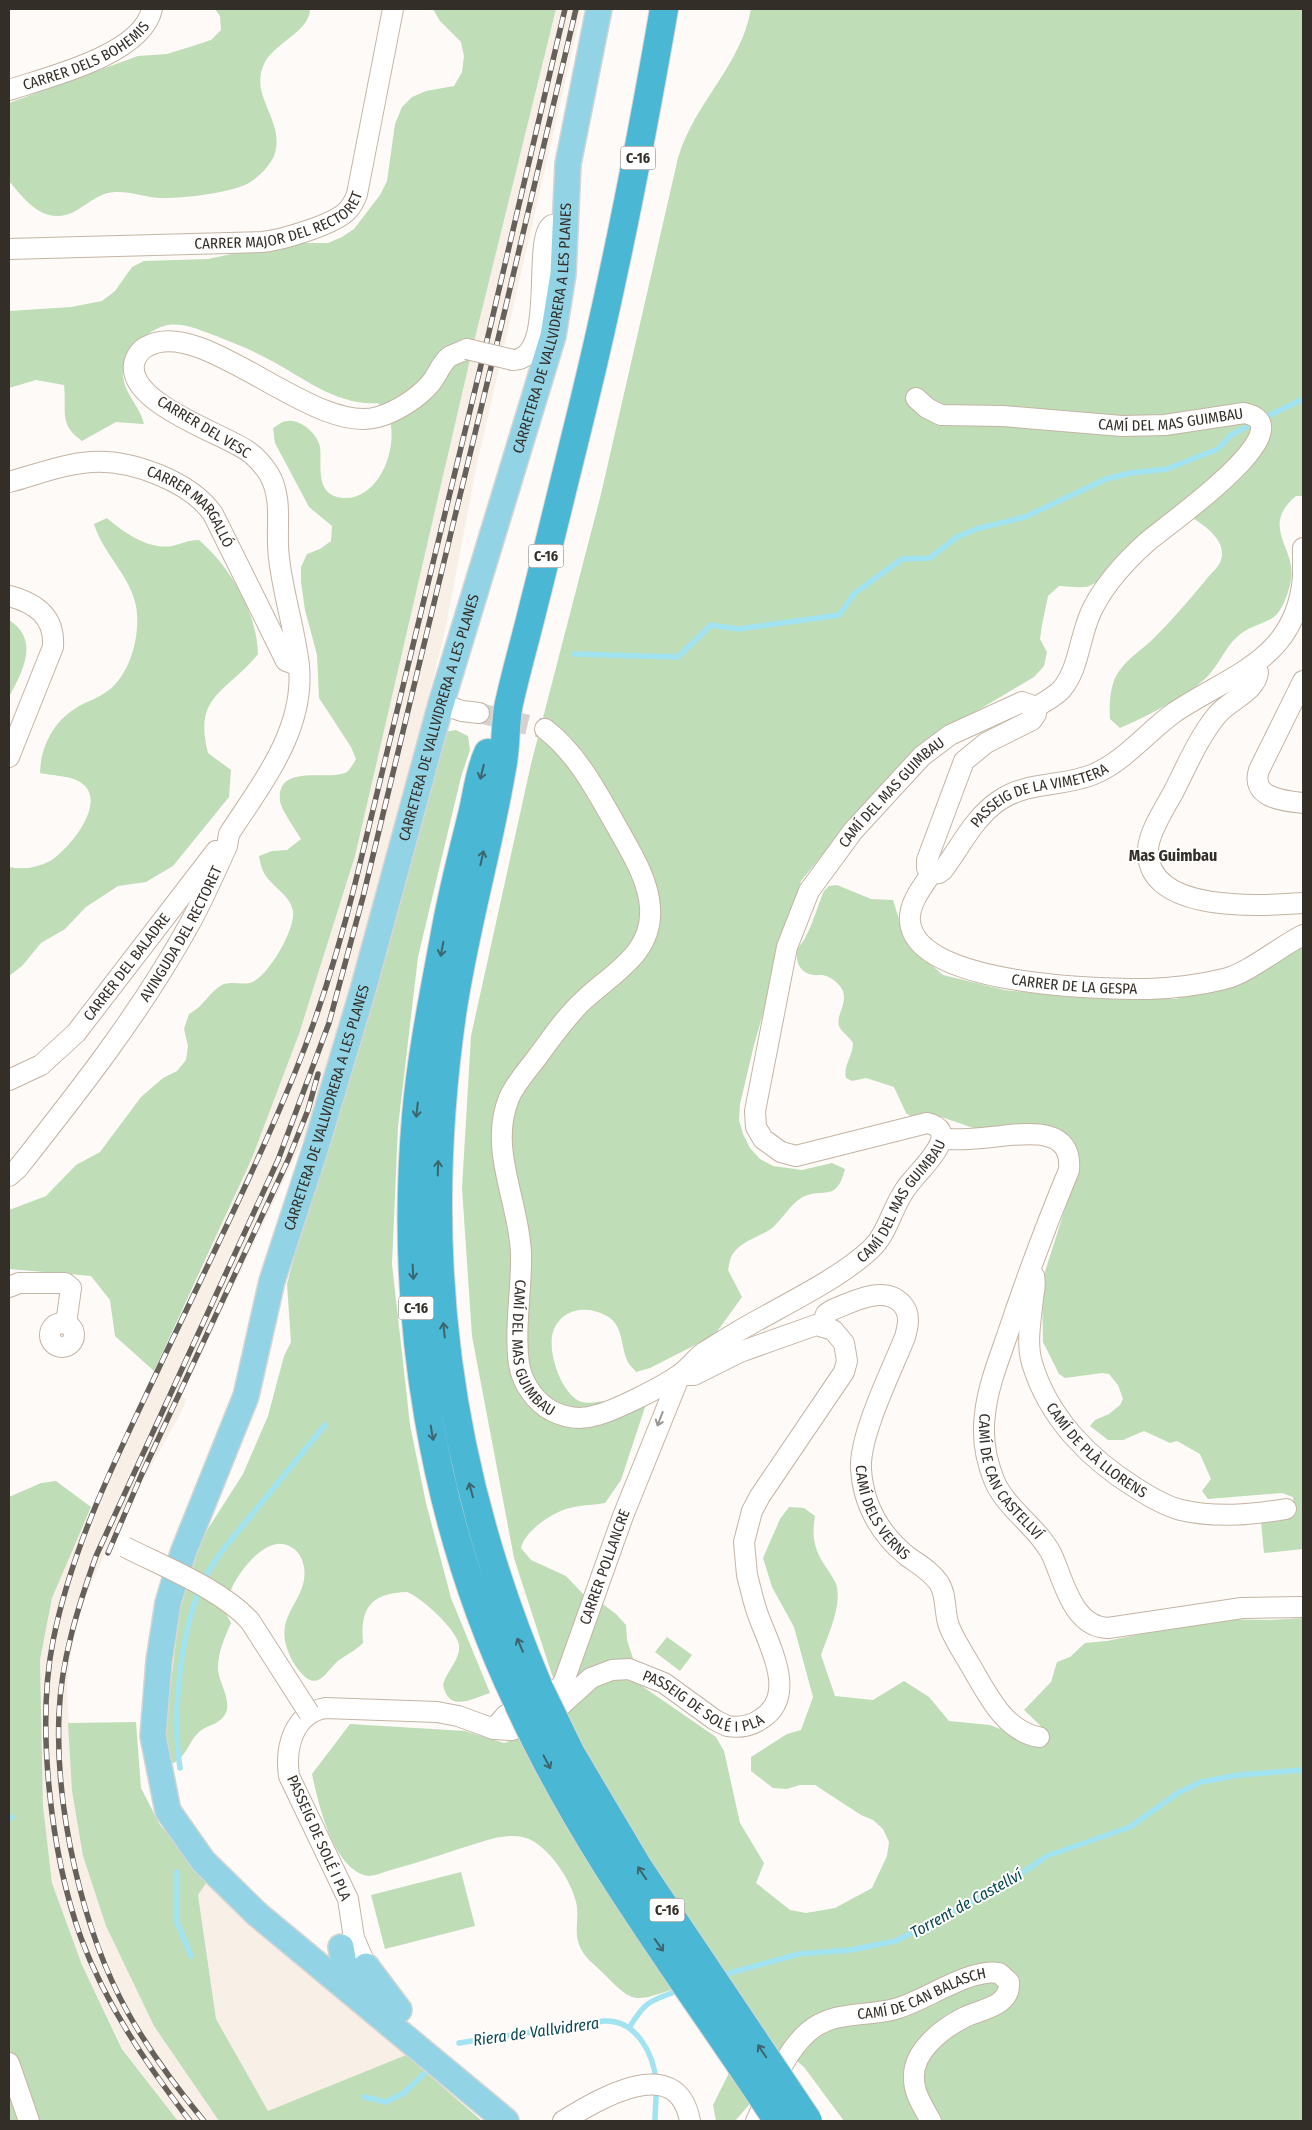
<svg xmlns="http://www.w3.org/2000/svg" width="1312" height="2130" font-family="'Fira Sans Condensed',sans-serif">
	<style>
		.built { fill: #f8efe6 }
		.green { fill: #bfddb7 }
		.lines { fill: none; stroke-linecap: round; stroke-linejoin: round }
		.stream { stroke: #a1e3f0; stroke-width: 5.5 }
		.minor-tunnel { stroke: #d6d1ce; stroke-width: 20; stroke-dasharray: 20 10; stroke-linecap: butt }
		.minor-casing { stroke: #c4b4a4; stroke-width: 22 }
		.major-casing { stroke: #d6d5d4; stroke-width: 28 }
		.highway-casing { stroke: #d6d5d4; stroke-width: 30 }
		.minor { stroke: #fff; stroke-width: 20 }
		.major { stroke: #92d4e5; stroke-width: 25 }
		.highway { stroke: #4ab7d4; stroke-width: 28 }
		.rail-casing { stroke: #66605b; stroke-width: 5.5 }
		.rail { stroke: #fff; stroke-width: 4; stroke-dasharray: 11; stroke-linecap: butt }
		.minor-bridge-casing { stroke: #c4b4a4; stroke-width: 22; stroke-linecap: butt }
		.highway-bridge-casing { stroke: #d6d5d4; stroke-width: 30; stroke-linecap: butt }
		.minor-bridge { stroke: #fff; stroke-width: 20 }
		.highway-bridge { stroke: #4ab7d4; stroke-width: 28 }
		.oneway { stroke: #3d656d }
		.oneway2 { stroke: #9a9694 }
		.labels { text-anchor: middle; stroke-width: 4; stroke-linejoin: round; paint-order: stroke }
		.shield { fill: #fff; stroke: #716d68; stroke-width: 1 }
		.shield-label { font-size: 14px; font-weight: bold; fill: #342e28 }
		.street-label { font-size: 15px; fill: #342e28; stroke: #fff }
		.neighbourhood-label { font-size: 16px; font-weight: bold; fill: #342e28; stroke: #fff }
		.water-label { font-size: 16px; font-style: italic; fill: #09464f; stroke: #fff }
	</style>
	<rect width="100%" height="100%" fill="#fefaf7"/>
	<path class="built" d="M556 9H582L477 464 445 631 399 816 351 986 305 1136 181 1397 187 1399 179 1416 115 1531 82 1605 71 1652 67 1686 72 1791 83 1856 106 1926 154 2026 219 2121H178L123 2049 82 1965 52 1883 43 1806 40 1660 52 1598 79 1533 132 1424 252 1158 299 1034 355 856 475 338Z
		M209 1879 406 2055 268 2112 216 2019 198 1895Z"/>
	<path class="green" d="M215 9H310C310 31 276 42 265 62 247 96 287 121 274 156 269 167 256 180 245 185 227 193 180 199 159 198 145 197 130 191 115 192 89 193 77 222 49 215 33 211 19 193 9 181V103L138 56 167 54 196 45 211 40 221 30 220 16Z
		M433 9H556L475 338 355 856 299 1034 252 1158 154 1371 115 1336 110 1300 91 1276 9 1269V1210L46 1196 76 1165 100 1152 141 1097 163 1078 177 1071 186 1060 188 1046 184 1029 189 1014C204 1006 208 994 220 986 229 980 240 985 250 983 268 978 296 928 293 911 290 894 270 886 263 871 261 867 260 861 259 856L272 851 287 850 301 839C296 830 281 810 280 801 276 762 329 782 347 772 350 769 354 763 356 759L351 747 319 698 317 655 305 610 301 582V567L307 554 320 549 331 541 332 526 309 507 275 443 273 428C277 426 282 421 287 421 300 418 318 434 320 447 322 463 315 491 337 497 378 507 401 445 388 415 386 410 381 407 378 403 337 406 304 378 270 360 252 350 231 342 211 334 197 329 180 321 164 326 152 329 145 337 137 346 131 355 122 364 123 376 125 395 140 406 144 424L116 422 82 441C58 424 67 411 64 385L36 380 9 388V311L71 307 102 301 115 291 132 267 144 261 208 259 283 243H328L342 237 354 229 380 195 387 181 395 124 402 107 412 97 426 91 454 86 462 72 464 56 461 42 440 21Z
		M751 9H1303V496H1296C1259 527 1297 548 1291 580 1289 591 1282 614 1271 619 1259 625 1248 627 1237 637 1225 648 1219 664 1208 676 1188 696 1147 716 1120 728L1110 719C1109 706 1110 690 1115 678 1124 660 1141 651 1154 638 1172 620 1189 600 1205 581 1209 575 1219 567 1221 560 1227 542 1207 527 1194 519 1183 511 1171 510 1160 519 1139 535 1109 579 1089 586 1080 589 1068 586 1059 586L1048 596 1042 625 1040 639 1047 652 1044 666 1034 677 926 741 837 837 801 881 754 1045 740 1104 739 1120 743 1134 750 1148 760 1159 773 1166 802 1170 832 1163 845 1169C836 1204 824 1186 801 1198 790 1205 782 1220 771 1229 759 1237 741 1241 732 1255 730 1259 729 1265 728 1270L742 1297 716 1333 703 1341 650 1368 636 1372C633 1368 628 1364 627 1360 621 1346 623 1328 610 1318 591 1305 562 1306 553 1332 547 1351 561 1395 582 1402 589 1404 600 1401 608 1401 621 1401 634 1403 646 1404L621 1480 605 1503C594 1505 584 1505 574 1507 555 1510 525 1530 521 1548L531 1560 566 1576 584 1595 604 1605 616 1614 626 1625 627 1640 642 1686 716 1737 724 1751 740 1823 764 1863 756 1883 790 1910 806 1913 835 1908 872 1888 887 1856 889 1842 883 1829 873 1820 861 1815 815 1785H800L787 1789 773 1788 751 1771V1757L787 1734 801 1730 813 1697 794 1627 772 1587 763 1558 780 1519 789 1507 804 1508 815 1516C811 1538 815 1552 828 1570 831 1575 836 1582 837 1587 841 1608 828 1635 821 1655L835 1696 873 1700 904 1681 929 1697 949 1721 990 1725 1023 1738 1046 1731 1024 1710 1051 1682 1057 1662 1070 1657 1085 1643 1107 1641 1213 1619 1270 1620 1303 1618V2121H844L804 2067 791 2056 735 2121H716L713 2105 733 2065 674 1989C632 2003 633 2003 602 1972 594 1964 585 1958 580 1947 573 1932 580 1917 576 1902 571 1881 552 1852 533 1841 518 1832 497 1837 481 1842 451 1851 421 1862 391 1870 384 1872 375 1876 369 1876 333 1871 318 1802 312 1774L350 1724 465 1731 504 1743 557 1724 567 1711 552 1675 514 1558 472 1336 462 1188 471 1036 531 764 601 494 678 158C694 103 741 66 751 9Z
		M107 518C123 532 148 550 172 546 181 544 188 540 199 540 230 567 257 612 258 654 226 693 193 695 208 753L231 770 229 797 173 866 146 882 118 886 86 907 65 929 41 943 22 966 9 976V867C23 870 36 868 50 861 68 850 106 805 84 785 74 775 52 776 40 773 41 742 57 716 85 703 94 699 101 696 109 690 131 673 141 633 136 606 130 575 103 554 94 524Z
		M9 620C40 640 23 671 9 697Z
		M456 730 468 736 470 750 461 777 418 957 398 1127 392 1264 410 1425 426 1503 451 1598 490 1693C471 1699 449 1713 443 1685 446 1672 461 1659 459 1645 457 1630 421 1597 407 1592 370 1593 360 1609 363 1643 355 1651 346 1655 338 1661 327 1670 319 1691 303 1675 295 1667 289 1656 286 1645 277 1612 309 1598 304 1567 302 1557 298 1550 289 1546 267 1534 238 1572 231 1590 228 1597 227 1605 225 1612L231 1623C225 1637 218 1651 218 1668 218 1683 234 1702 224 1716 217 1726 205 1725 198 1733 188 1743 188 1754 174 1763L167 1762 164 1738 180 1610 202 1538 243 1474 268 1416 284 1356 291 1342 287 1284 321 1156 358 1052 444 732Z
		M837 885 871 899 893 900 902 929 915 951 943 975 1005 990 1069 997 1176 999 1303 944V1549L1264 1553 1261 1522H1271V1514H1294L1293 1497 1282 1493 1208 1499 1202 1491 1211 1479 1200 1454 1177 1441 1170 1443 1144 1431 1123 1440H1108L1090 1426 1095 1420 1109 1414 1120 1405 1123 1399 1118 1385 1109 1374 1102 1373 1065 1378 1059 1374 1043 1342 1042 1281 1078 1168 1074 1144 1063 1134 979 1130 930 1113 912 1117 906 1113 894 1087 866 1078 852 1081 846 1078C843 1065 853 1056 853 1043 850 1037 841 1032 839 1026 835 1015 852 999 839 985 822 968 818 980 805 972 798 968 796 959 797 951 798 947 803 942 805 938 813 924 817 907 824 891L829 886Z
		M56 1481 91 1507 52 1598 40 1660 43 1806 52 1883 82 1965 122 2049 178 2121H9V1497L41 1483Z
		M667 1637 692 1655 680 1671 655 1652Z
		M136 1722 141 1788 160 1825 209 1879 198 1895 216 2019 268 2111 406 2055 482 2121H219L154 2026 106 1926 83 1856 72 1791 68 1723Z
		M461 1872 475 1926 385 1949 371 1895Z"/>
	<g class="lines">
		<path class="stream" d="M1262 419 1303 399
			M574 654 678 657 711 625 739 629 839 615 855 593 902 559 930 558 957 537 976 529 1025 517 1106 479 1131 473 1167 469 1218 449 1231 435 1254 423
			M180 1768C172 1715 180 1626 205 1578 217 1555 234 1536 250 1517 275 1486 300 1456 325 1425
			M9 1819 12 1817
			M177 1872V1922L191 1956
			M719 1976 799 1954 851 1950 896 1941 1003 1886 1047 1856 1130 1827 1178 1793 1201 1782 1239 1775 1303 1770
			M629 2028C646 2000 650 2001 680 1990
			M459 2043 604 2021C636 2019 654 2054 656 2082 657 2095 655 2109 655 2121
			M364 2097 386 2102 404 2093 428 2070"/>
		<path class="minor-tunnel" d="M479 713 545 729"/>
		<g class="minor-casing">
			<g id="minor">
				<path id="s1" d="M9 90C48 77 142 55 152 9"/>
				<path id="s2" d="M9 249 262 242C282 240 333 225 347 211 352 206 355 200 357 194L393 9"/>
				<path d="M513 360C558 359 531 238 552 225H563"/>
				<path id="s3" d="M916 398 927 408 941 415 1003 416 1122 426 1165 425 1244 413C1311 426 1161 529 1147 542 1128 559 1106 583 1094 606 1079 632 1081 667 1061 690 1054 697 1045 702 1036 707"/>
				<path id="s4" d="M9 482C35 475 63 464 91 462 130 459 190 481 213 514L286 661 299 666"/>
				<path d="M1303 548V575"/>
				<path d="M9 596C36 603 55 617 53 647L9 757"/>
				<path d="M1254 666 1258 672C1257 691 1228 701 1217 715 1199 737 1187 765 1174 791 1166 806 1148 833 1148 850 1146 914 1263 906 1303 903"/>
				<path d="M1303 681 1259 770C1250 798 1284 801 1303 803"/>
				<path d="M441 704 462 711 479 713"/>
				<path id="s5" d="M545 729C578 754 598 794 618 829 631 852 649 881 650 908 653 953 614 972 585 999 565 1017 551 1039 535 1060 526 1072 515 1084 509 1098 488 1149 519 1201 521 1253 522 1289 514 1328 519 1364 522 1383 535 1402 552 1411 566 1418 582 1420 597 1415 616 1410 662 1387 679 1375 688 1369 695 1359 703 1353 714 1346 726 1339 737 1332 777 1308 837 1281 871 1249 887 1234 891 1211 903 1193 906 1187 911 1182 915 1177 926 1164 961 1130 927 1123L796 1156 781 1152 763 1139 756 1127 755 1111 787 947 809 891 853 831 922 756 950 735 1022 702 1036 707"/>
				<path id="s6" d="M931 874 939 873 943 870C961 846 974 817 1000 800 1028 781 1064 787 1094 774 1125 761 1148 731 1175 712 1234 673 1296 659 1303 577"/>
				<path id="s7" d="M931 874C922 887 908 905 910 922 917 986 1101 989 1149 989 1173 988 1200 985 1224 979 1247 974 1279 947 1303 935"/>
				<path d="M931 874 927 868V860L964 761 986 743 1032 720 1036 714V707"/>
				<path id="s8" d="M9 1080 41 1065 76 1033 216 851"/>
				<path id="s9" d="M942 1139C959 1140 975 1139 992 1137 1022 1134 1073 1124 1069 1170 1047 1223 1027 1276 1009 1330 1000 1357 988 1385 985 1414 982 1436 986 1460 994 1480 1006 1509 1038 1527 1052 1555 1064 1582 1073 1627 1108 1628L1242 1608 1303 1607"/>
				<path id="s10" d="M9 1176 18 1168C79 1091 141 1012 189 925 203 900 215 872 227 846L229 834C262 783 305 730 299 666 295 630 283 594 279 558 275 530 284 500 269 474 263 465 256 456 246 450 221 433 128 403 134 364 136 356 141 349 148 346 203 316 314 436 378 417 396 412 418 398 430 384 437 376 441 363 449 357 454 354 461 352 467 349"/>
				<path id="s11" d="M1034 1276C1036 1283 1034 1291 1033 1298 1031 1320 1026 1342 1032 1363 1048 1417 1089 1459 1136 1488 1150 1497 1165 1506 1181 1510 1216 1518 1251 1515 1286 1509"/>
				<path d="M9 1287 19 1283H65L71 1288 66 1324"/>
				<circle cx="62" cy="1335" r="12"/>
				<path id="s12" d="M822 1325 826 1314 832 1310C852 1302 884 1284 902 1304 911 1314 908 1326 905 1337 892 1370 859 1435 861 1469 863 1504 880 1534 907 1556 918 1564 931 1571 939 1583 947 1595 944 1613 949 1626 954 1639 962 1651 969 1663 986 1691 1003 1731 1039 1737"/>
				<path id="s13" d="M494 1729 506 1715 552 1694 563 1684 623 1516 680 1375"/>
				<path id="s14" d="M366 1966 354 1938 348 1899 289 1776C285 1748 293 1714 325 1708L437 1712 458 1716 494 1729 512 1730 559 1707 591 1678 612 1670 629 1669 664 1683 715 1720 727 1726C739 1728 751 1726 761 1719 797 1697 771 1649 760 1620 754 1606 751 1590 747 1575L744 1542 752 1511 760 1496 844 1372 847 1361 844 1343 833 1330 816 1325 740 1352 694 1375H682"/>
				<path d="M9 2063 29 2121"/>
				<path d="M563 2121C599 2099 677 2051 690 2121"/>
				<path id="s15" d="M756 2121C770 2092 783 2054 808 2032 833 2010 865 2017 895 2009 925 2001 969 1968 999 1973L1009 1982C1011 2006 982 2009 965 2017 943 2028 912 2051 914 2079 914 2094 924 2108 931 2121"/>
			</g>
		</g>
		<g class="major-casing">
			<g id="major">
				<path d="M341 1947 345 1970 360 1988"/>
				<path d="M366 1966 399 2010"/>
				<path id="s16" d="M506 2121 257 1914 203 1861 168 1811 153 1736 159 1661 168 1603 183 1553 246 1396 272 1281 316 1147 363 990 441 704 553 336 563 274 568 164 599 9"/>
			</g>
		</g>
		<g class="highway-casing">
			<path id="highway" d="M488 753C479 772 477 795 472 815 462 856 451 897 444 939 433 998 421 1057 416 1117 399 1316 432 1522 518 1703
				M540 1690C445 1469 418 1251 452 1014 464 931 488 851 502 768 506 749 505 728 508 708 515 675 525 641 533 608 550 541 566 474 583 406 615 275 641 142 664 9"/>
		</g>
		<use href="#minor" class="minor"/>
		<use href="#major" class="major"/>
		<use href="#highway" class="highway"/>
		<g class="rail-casing">
			<path id="rail" d="M485 349 565 9
				M495 352 576 9
				M108 1553 141 1476 288 1160 308 1110 318 1074
				M190 2121C147 2065 106 2005 81 1938 51 1855 36 1727 53 1641 73 1540 122 1447 165 1355 209 1262 255 1170 294 1075 319 1014 339 948 355 884L482 361
				M204 2121C176 2087 150 2052 128 2013 82 1930 55 1809 59 1714 61 1660 78 1607 96 1556L278 1160 329 1023 363 897 492 363"/>
		</g>
		<use href="#rail" class="rail"/>
		<g class="minor-bridge-casing">
			<path id="minor-bridge" d="M467 349 513 360
				M125 1547C164 1567 221 1589 250 1621L309 1713"/>
		</g>
		<g class="highway-bridge-casing">
			<path id="highway-bridge" d="M540 1690 571 1754 638 1867 808 2121
				M518 1703C586 1853 688 1983 778 2121"/>
		</g>
		<use href="#minor-bridge" class="minor-bridge"/>
		<use href="#highway-bridge" class="highway-bridge"/>
	</g>
	<defs><path id="oneway-shaft" d="M-6 0H5M1.5-3L5.5 0L1.5 3" fill="none" stroke-width="1.6" stroke-linecap="round" stroke-linejoin="round" transform="scale(1.25)"/></defs>
	<g class="oneway">
		<use href="#oneway-shaft" transform="translate(482 772) rotate(104)"/>
		<use href="#oneway-shaft" transform="translate(482 858) rotate(-77)"/>
		<use href="#oneway-shaft" transform="translate(442 949) rotate(101)"/>
		<use href="#oneway-shaft" transform="translate(417 1110) rotate(96)"/>
		<use href="#oneway-shaft" transform="translate(438 1168) rotate(-88)"/>
		<use href="#oneway-shaft" transform="translate(413 1272) rotate(87)"/>
		<use href="#oneway-shaft" transform="translate(444 1330) rotate(-96)"/>
		<use href="#oneway-shaft" transform="translate(432 1433) rotate(80)"/>
		<use href="#oneway-shaft" transform="translate(471 1490) rotate(-105)"/>
		<use href="#oneway-shaft" transform="translate(520 1645) rotate(-113)"/>
		<use href="#oneway-shaft" transform="translate(547 1762) rotate(62)"/>
		<use href="#oneway-shaft" transform="translate(642 1873) rotate(-124)"/>
		<use href="#oneway-shaft" transform="translate(659 1945) rotate(55)"/>
		<use href="#oneway-shaft" transform="translate(762 2051) rotate(-124)"/>
	</g>
	<use class="oneway2" href="#oneway-shaft" transform="translate(660 1419) rotate(111)"/>
	<g class="labels">
		<g class="shield">
			<rect x="620.5" y="146.5" width="35" height="23" rx="4"/>
			<rect x="528.5" y="544.5" width="35" height="23" rx="4"/>
			<rect x="398.5" y="1296.5" width="35" height="23" rx="4"/>
			<rect x="649.5" y="1898.5" width="35" height="23" rx="4"/>
		</g>
		<g class="shield-label">
			<text x="638" y="163">C-16</text>
			<text x="546" y="561">C-16</text>
			<text x="416" y="1313">C-16</text>
			<text x="667" y="1915">C-16</text>
		</g>
		<g class="street-label">
			<text dy="5" stroke="none"><textPath href="#s1" startOffset="85">CARRER DELS BOHEMIS</textPath></text>
			<text dy="5" stroke="none"><textPath href="#s2" startOffset="276">CARRER MAJOR DEL RECTORET</textPath></text>
			<text dy="5" stroke="none"><textPath href="#s16" startOffset="2002">CARRETERA DE VALLVIDRERA A LES PLANES</textPath></text>
			<text dy="5" stroke="none"><textPath href="#s3" startOffset="261">CAMÍ DEL MAS GUIMBAU</textPath></text>
			<text transform="translate(204 427) rotate(31)" y="5">CARRER DEL VESC</text>
			<text dy="5" stroke="none"><textPath href="#s4" startOffset="200">CARRER MARGALLÓ</textPath></text>
			<text dy="5" stroke="none"><textPath href="#s16" startOffset="1598">CARRETERA DE VALLVIDRERA A LES PLANES</textPath></text>
			<text dy="5" stroke="none"><textPath href="#s5" startOffset="1864">CAMÍ DEL MAS GUIMBAU</textPath></text>
			<text dy="5" stroke="none"><textPath href="#s6" startOffset="142">PASSEIG DE LA VIMETERA</textPath></text>
			<text dy="5" stroke="none"><textPath href="#s10" startOffset="298">AVINGUDA DEL RECTORET</textPath></text>
			<text dy="5" stroke="none"><textPath href="#s8" startOffset="166">CARRER DEL BALADRE</textPath></text>
			<text dy="5" stroke="none"><textPath href="#s7" startOffset="240">CARRER DE LA GESPA</textPath></text>
			<text dy="5" stroke="none"><textPath href="#s16" startOffset="1192">CARRETERA DE VALLVIDRERA A LES PLANES</textPath></text>
			<text dy="5" stroke="none"><textPath href="#s5" startOffset="1206">CAMÍ DEL MAS GUIMBAU</textPath></text>
			<text dy="5" stroke="none"><textPath href="#s5" startOffset="710">CAMÍ DEL MAS GUIMBAU</textPath></text>
			<text dy="5" stroke="none"><textPath href="#s11" startOffset="199">CAMÍ DE PLÀ LLORENS</textPath></text>
			<text dy="5" stroke="none"><textPath href="#s9" startOffset="479">CAMÍ DE CAN CASTELLVÍ</textPath></text>
			<text dy="5" stroke="none"><textPath href="#s12" startOffset="318">CAMÍ DELS VERNS</textPath></text>
			<text dy="5" stroke="none"><textPath href="#s13" startOffset="208">CARRER POLLANCRE</textPath></text>
			<text dy="5" stroke="none"><textPath href="#s14" startOffset="700">PASSEIG DE SOLÉ I PLA</textPath></text>
			<text transform="translate(319 1838) rotate(66)" y="5">PASSEIG DE SOLÉ I PLA</text>
			<text dy="5" stroke="none"><textPath href="#s15" startOffset="225">CAMÍ DE CAN BALASCH</textPath></text>
		</g>
		<g class="neighbourhood-label">
			<text x="1173" y="861">Mas Guimbau</text>
		</g>
		<g class="water-label">
			<text transform="translate(966 1903) rotate(-29)" y="6">Torrent de Castellví</text>
			<text transform="translate(536 2031) rotate(-8)" y="6">Riera de Vallvidrera</text>
		</g>
	</g>
	<rect width="1312" height="2130" fill="none" stroke="#342e28" stroke-width="20"/>
</svg>
